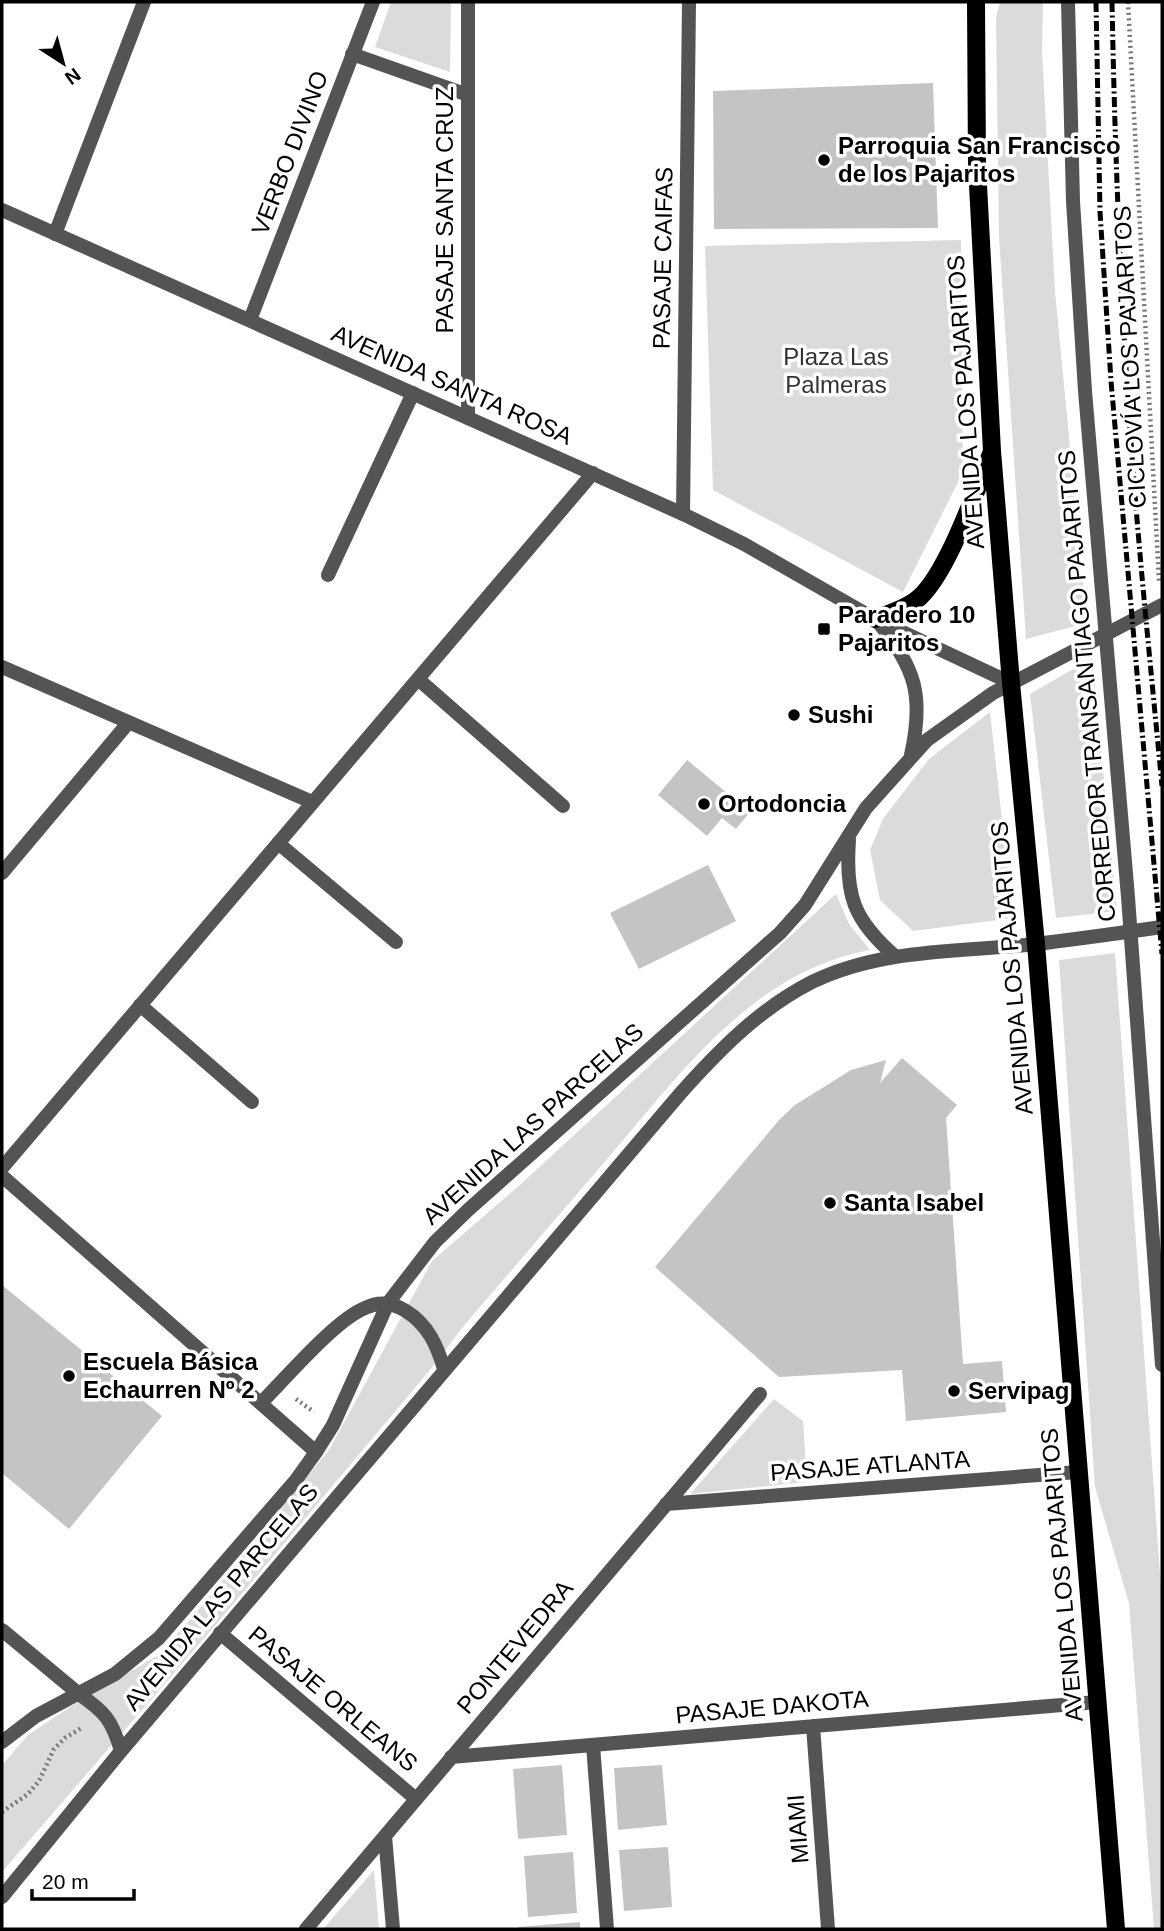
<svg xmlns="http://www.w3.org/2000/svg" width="1164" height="1931" font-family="Helvetica,sans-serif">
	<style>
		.green { fill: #dbdbdb }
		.building { fill: #c4c4c4 }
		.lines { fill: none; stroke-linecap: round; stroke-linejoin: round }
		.path { stroke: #767676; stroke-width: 4.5; stroke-dasharray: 2 3.5; stroke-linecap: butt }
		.service { stroke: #545454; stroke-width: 14 }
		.minor { stroke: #545454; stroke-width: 14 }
		.tertiary { stroke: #545454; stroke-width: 14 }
		.primary { stroke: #000; stroke-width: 18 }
		.rail { stroke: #000; stroke-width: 5; stroke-dasharray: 10 3.5 2 3.5; stroke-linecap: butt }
		.poi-dot { fill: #000; stroke: #fff; stroke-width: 2.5 }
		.labels { text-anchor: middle; stroke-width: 7; stroke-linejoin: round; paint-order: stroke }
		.poi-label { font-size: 24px; font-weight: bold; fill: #000; stroke: #fff; text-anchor: start }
		.street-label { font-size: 24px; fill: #000; stroke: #fff }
		.park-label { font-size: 24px; fill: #323232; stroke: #fff }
	</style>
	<rect width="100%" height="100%" fill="#fff"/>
	<path class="green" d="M391 2H451L450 72 375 47Z
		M1000 2H1043L1042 51 1055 292 1087 623 1026 639 999 237 996 17Z
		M961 240 963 472 903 592 713 490 705 246Z
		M1092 658 1117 911 1056 918 1030 694Z
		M990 712 1013 918 913 931 880 900 870 850 883 819 929 759Z
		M836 894 849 924 870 950C753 971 680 1074 608 1158 559 1215 510 1272 462 1328L435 1364 218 1622 2 1872V1765L28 1735 70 1707 155 1657 191 1619 329 1450 432 1261 522 1183Z
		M1115 953 1162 1601V1929H1154L1129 1603 1095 1487 1059 960Z
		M774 1399 803 1421 807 1482 690 1494Z
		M374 1870 379 1929H323Z"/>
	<path class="building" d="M933 83 938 228 714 229 713 91Z
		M687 760 750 812 736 829 722 818 707 836 658 795Z
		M708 865 736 921 639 969 610 913Z
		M902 1058 957 1105 946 1118 963 1364 1002 1361 1006 1412 906 1421 902 1370 779 1377 655 1267 780 1119 795 1105 851 1070 886 1060 880 1083Z
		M2 1285 162 1416 69 1529 2 1473Z
		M562 1765 567 1835 518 1839 513 1769Z
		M662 1765 667 1825 618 1830 614 1768Z
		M668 1847 672 1907 624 1911 619 1850Z
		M573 1852 577 1913 528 1917 524 1856Z
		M580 1922V1929H518V1927Z"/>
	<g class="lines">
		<path class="path" d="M1128 2 1159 581
			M296 1399 314 1412
			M2 1812 28 1794 39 1781 54 1749 65 1738 83 1727"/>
		<path class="service" d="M1068 2 1073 201 1085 391 1128 897 1162 1365"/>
		<path class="minor" d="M468 2V418
			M352 54 468 95
			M55 234 144 2
			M250 320 373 2
			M683 514 689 2
			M328 575 413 393
			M2 667 312 802
			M418 679 563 806
			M278 843 396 942
			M2 873 129 722
			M140 1005 252 1102
			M2 1168 593 473
			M2 1176 316 1452
			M666 1504 1078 1472
			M2 1630 79 1694
			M220 1633 416 1799
			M813 1726 828 1929
			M593 1745 607 1929
			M451 1757 1097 1702
			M385 1836 393 1929
			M306 1929 760 1394"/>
		<path class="tertiary" d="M2 210 683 514 744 544 875 619 1011 683
			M878 622C916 668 924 697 911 755
			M849 840C845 895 853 920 896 957
			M261 1403C285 1379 335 1320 365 1308 379 1301 393 1303 406 1311 428 1325 437 1345 444 1369
			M79 1694C105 1712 112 1720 121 1751
			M2 1742 36 1716 115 1674 159 1638 296 1480 316 1452 333 1425 388 1303 435 1242 468 1210 780 933 805 905 866 808 927 740 993 693 1162 605
			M2 1897 121 1751 679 1095C718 1051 759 1009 812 982 882 948 961 952 1036 944 1078 939 1120 933 1162 927"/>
		<path class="primary" d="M976 2 977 166 992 451 1011 683 1036 944 1116 1929
			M875 619C890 613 908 608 920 597 948 571 975 492 991 454"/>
		<path class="rail" d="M1096 2 1100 212 1111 381 1162 954
			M1112 2C1115 158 1121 313 1133 469 1141 575 1152 680 1162 786"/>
	</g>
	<g class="poi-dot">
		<circle cx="824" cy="160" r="7"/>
		<rect x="817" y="622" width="14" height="14" rx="3.5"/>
		<circle cx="794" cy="715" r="7"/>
		<circle cx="704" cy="804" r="7"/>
		<circle cx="830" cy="1203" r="7"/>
		<circle cx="69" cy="1376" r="7"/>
		<circle cx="954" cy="1391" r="7"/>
	</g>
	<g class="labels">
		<g class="poi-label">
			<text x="838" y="154">Parroquia San Francisco<tspan x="838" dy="28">de los Pajaritos</tspan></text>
			<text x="838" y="623">Paradero 10<tspan x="838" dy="28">Pajaritos</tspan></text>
			<text x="808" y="723">Sushi</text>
			<text x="718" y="812">Ortodoncia</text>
			<text x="844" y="1211">Santa Isabel</text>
			<text x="83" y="1370">Escuela Básica<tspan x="83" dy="28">Echaurren Nº 2</tspan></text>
			<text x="968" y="1399">Servipag</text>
		</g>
		<g class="street-label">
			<text transform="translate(290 153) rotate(-69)" y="8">VERBO DIVINO</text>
			<text transform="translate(445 210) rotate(-90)" y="8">PASAJE SANTA CRUZ</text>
			<text transform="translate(663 258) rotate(-89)" y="8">PASAJE CAIFAS</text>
			<text transform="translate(1130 357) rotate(-93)" y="8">CICLOVÍA LOS PAJARITOS</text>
			<text transform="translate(452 385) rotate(24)" y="8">AVENIDA SANTA ROSA</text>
			<text transform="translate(966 402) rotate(-94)" y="8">AVENIDA LOS PAJARITOS</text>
			<text transform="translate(1087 686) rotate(-95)" y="8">CORREDOR TRANSANTIAGO PAJARITOS</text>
			<text transform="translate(1012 968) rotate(-95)" y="8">AVENIDA LOS PAJARITOS</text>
			<text transform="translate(533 1124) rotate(-42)" y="8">AVENIDA LAS PARCELAS</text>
			<text transform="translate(870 1466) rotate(-4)" y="8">PASAJE ATLANTA</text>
			<text transform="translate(1062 1575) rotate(-95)" y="8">AVENIDA LOS PAJARITOS</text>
			<text transform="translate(221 1597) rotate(-50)" y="8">AVENIDA LAS PARCELAS</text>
			<text transform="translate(515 1647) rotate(-50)" y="8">PONTEVEDRA</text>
			<text transform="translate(333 1699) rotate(40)" y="8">PASAJE ORLEANS</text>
			<text transform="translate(772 1707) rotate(-5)" y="8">PASAJE DAKOTA</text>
			<text transform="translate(798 1829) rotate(-94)" y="8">MIAMI</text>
		</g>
		<g class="park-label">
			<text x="836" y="365">Plaza Las<tspan x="836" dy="28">Palmeras</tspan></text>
		</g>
	</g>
	<rect width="1164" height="1931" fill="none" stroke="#000000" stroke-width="7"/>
	<g transform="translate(63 63) rotate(144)" stroke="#ffffff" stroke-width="5" paint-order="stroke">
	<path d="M0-5L12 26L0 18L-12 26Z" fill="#000000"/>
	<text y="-10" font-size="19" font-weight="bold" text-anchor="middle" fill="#000000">N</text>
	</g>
	<path d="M32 1889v10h102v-10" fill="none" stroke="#000000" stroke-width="3.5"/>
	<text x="42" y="1889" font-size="21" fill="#000000" stroke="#ffffff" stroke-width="5" paint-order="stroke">20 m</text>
</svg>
